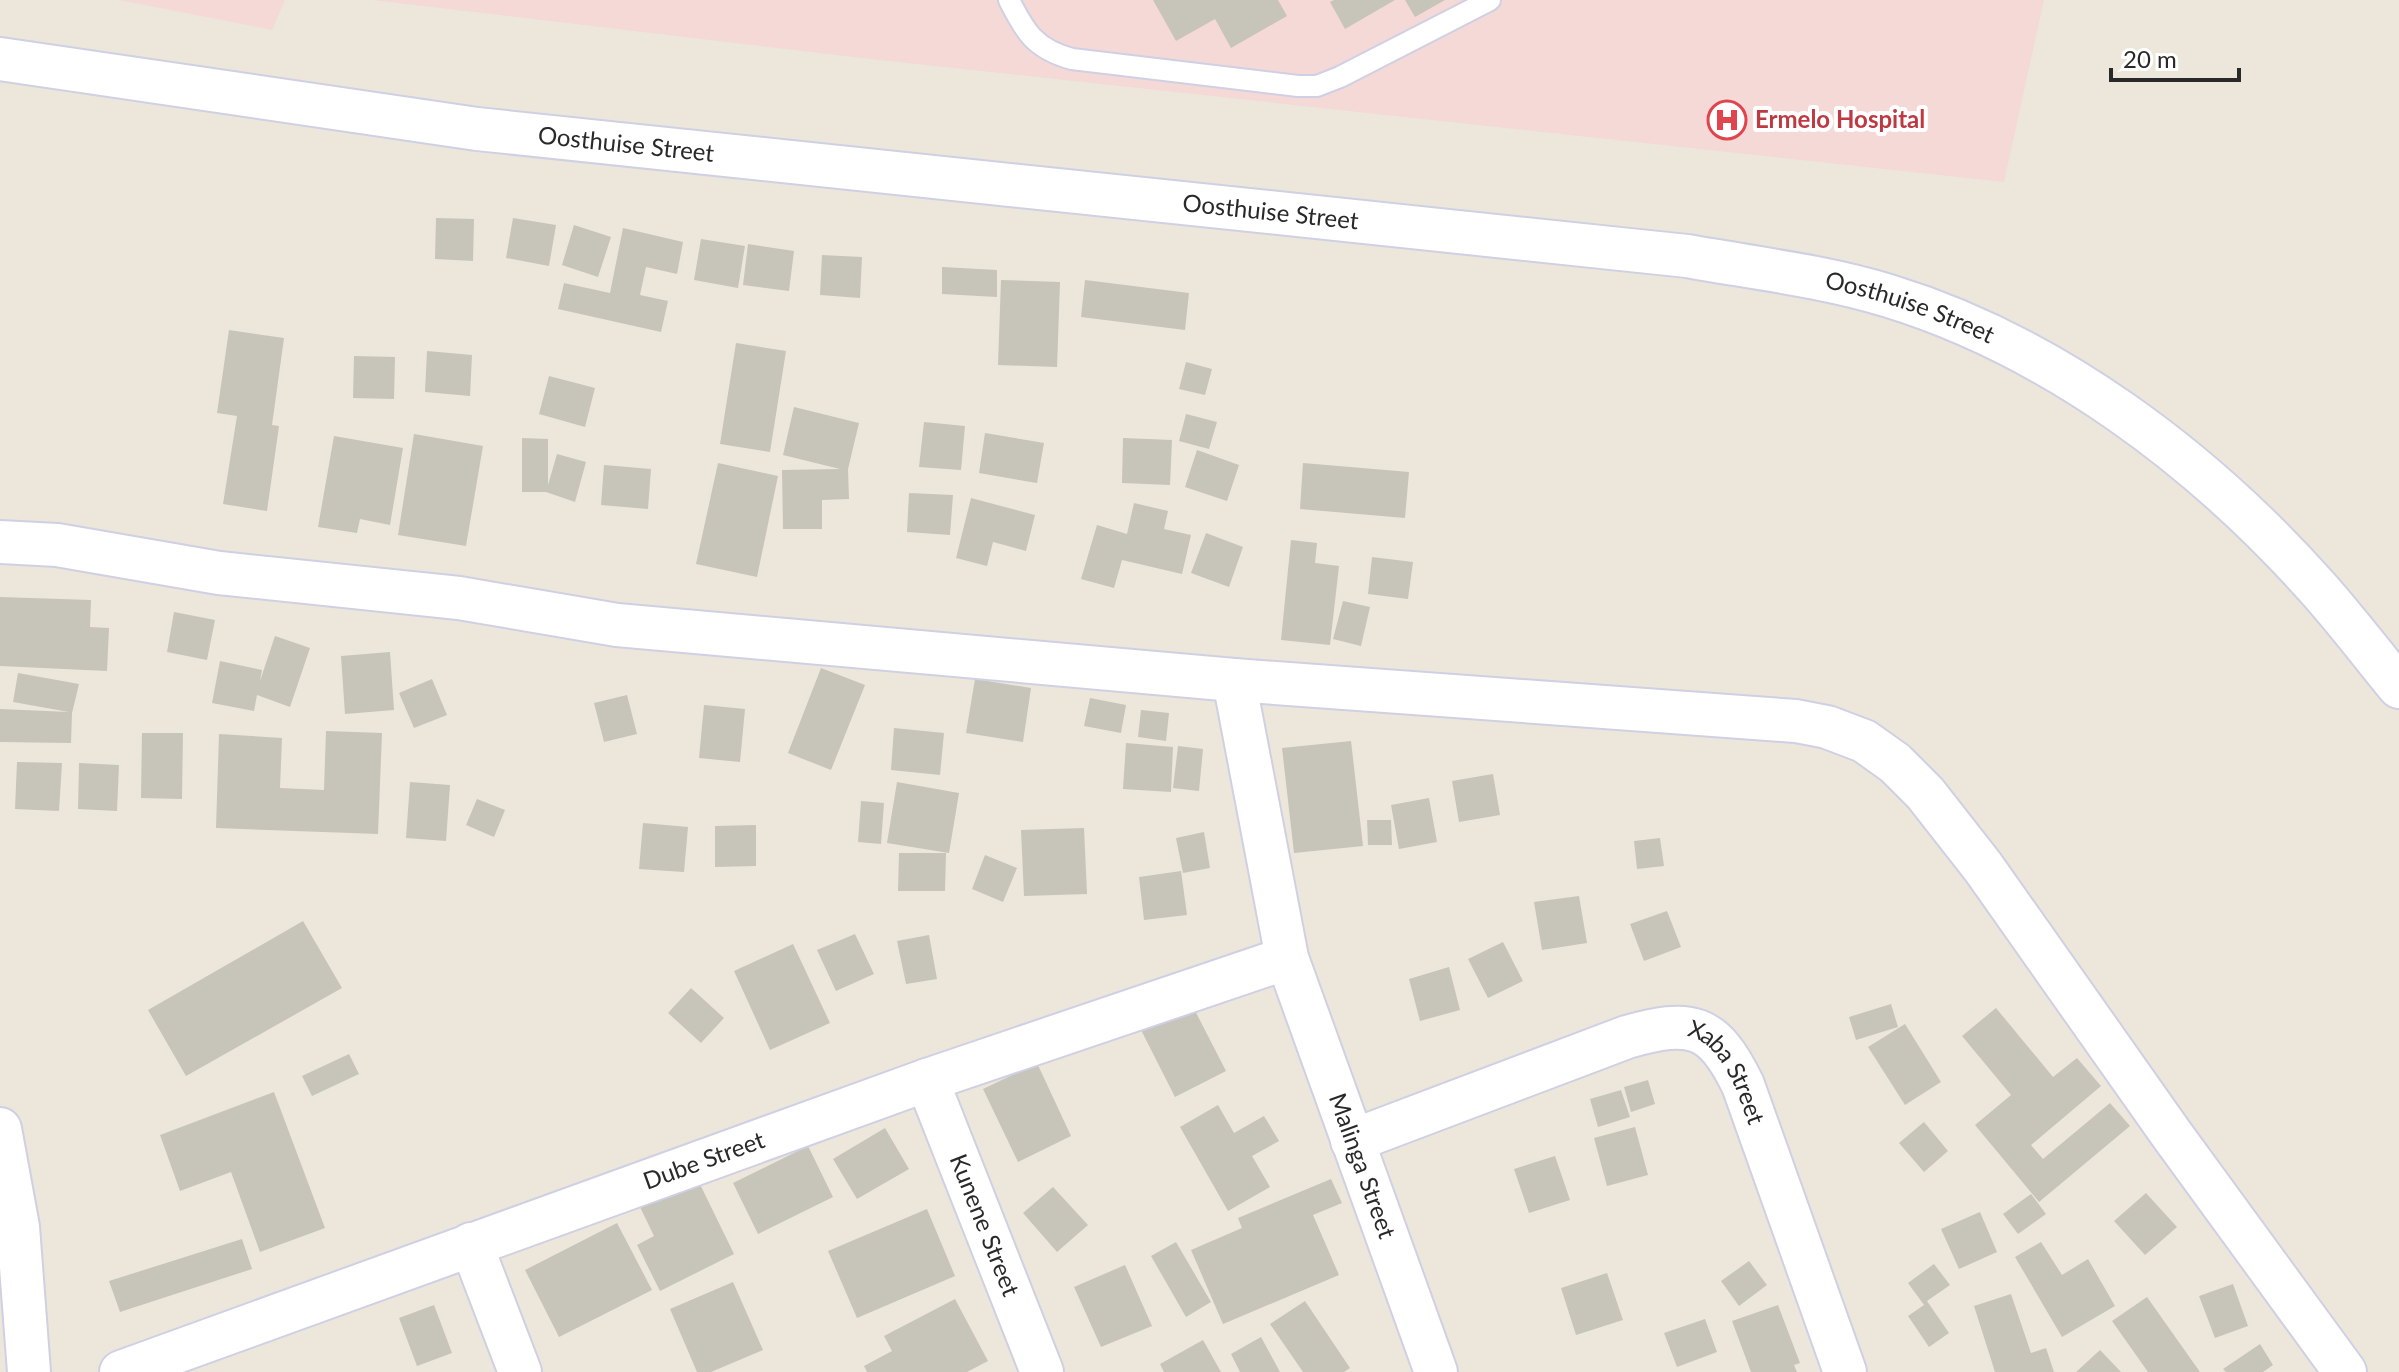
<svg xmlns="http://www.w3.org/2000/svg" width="2399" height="1372" font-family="Lato,sans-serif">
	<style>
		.medical { fill: #f4d9d7 }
		.building { fill: #c7c4ba }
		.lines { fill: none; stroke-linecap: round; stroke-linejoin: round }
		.service-casing { stroke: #cfd0e3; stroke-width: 24 }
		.minor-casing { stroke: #cfd0e3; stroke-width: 46 }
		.service { stroke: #fff; stroke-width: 20 }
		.minor { stroke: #fff; stroke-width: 42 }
		.labels { text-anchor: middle; stroke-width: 8; stroke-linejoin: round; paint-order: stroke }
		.health-label { font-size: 24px; font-weight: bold; fill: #be3a42; stroke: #fff; text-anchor: start }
		.street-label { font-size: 24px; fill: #292929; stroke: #fff }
	</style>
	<rect width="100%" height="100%" fill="#ece7da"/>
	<path class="medical" d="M119 0H285L272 30Z
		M372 0H2044L2004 182 870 59Z"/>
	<path class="building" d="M1153 0H1278L1287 16 1231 48 1215 19 1176 41Z
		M1334 0H1395L1345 29 1330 2Z
		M1405 0H1445L1415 17Z
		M436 218 474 219 473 261 435 259Z
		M513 218 556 225 549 266 506 258Z
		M574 225 611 237 598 277 562 265Z
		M623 228 683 242 677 274 646 267 640 295 668 301 661 332 558 309 564 283 610 293Z
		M701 239 745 246 738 288 694 280Z
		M748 244 794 251 789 291 743 285Z
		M822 255 862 257 860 298 820 295Z
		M942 267 997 270V297L942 294Z
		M1001 280 1060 282 1057 367 998 365Z
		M1085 280 1189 293 1185 330 1081 317Z
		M229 330 284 338 272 425 279 426 267 511 223 504 237 416 217 413Z
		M736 343 786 351 770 452 720 444Z
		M427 351 472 355 470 396 425 392Z
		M354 356 395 357 394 399 353 398Z
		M1186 362 1212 369 1205 395 1179 389Z
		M549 376 595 388 585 427 539 414Z
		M794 407 859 423 848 469 849 499 822 500V529H783L782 470 840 469 783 455Z
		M1186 414 1217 422 1209 449 1179 441Z
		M924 422 965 426 961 470 919 467Z
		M985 433 1044 443 1037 483 979 473Z
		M414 434 483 446 466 546 398 535Z
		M334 436 403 448 390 525 360 519 357 533 318 527Z
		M522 438 548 439V485L557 454 586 462 575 502 546 492H522Z
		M1123 438 1172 440 1170 485 1122 483Z
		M1197 450 1239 465 1227 501 1185 487Z
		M718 463 778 476 757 577 696 564Z
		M1303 463 1409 472 1405 518 1300 509Z
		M604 465 651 469 648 509 601 505Z
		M909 493 953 495 950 535 907 532Z
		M971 498 1035 515 1026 551 993 542 987 566 956 558Z
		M1134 503 1168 511 1164 529 1191 535 1182 574 1122 560 1114 588 1081 579 1097 525 1127 534Z
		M1206 533 1243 547 1229 587 1191 573Z
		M1291 540 1317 543 1315 563 1339 566 1330 645 1281 640Z
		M1372 557 1413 562 1408 599 1368 594Z
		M0 597 91 600 90 627 109 628 107 671 0 666Z
		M1343 601 1370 607 1361 646 1333 639Z
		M174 612 215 620 207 660 167 652Z
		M275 636 310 648 290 707 257 695 254 711 212 703 220 661 262 670 260 681Z
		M390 652 394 710 345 714 341 656Z
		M821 668 865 685 831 770 788 753Z
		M18 673 79 684 72 713 71 743 0 742V709L69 712 13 702Z
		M432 679 447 715 414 728 399 693Z
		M975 679 1031 688 1023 742 966 733Z
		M627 695 637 734 604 742 594 703Z
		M1090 698 1126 705 1121 733 1084 726Z
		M704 705 745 709 740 762 699 758Z
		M1141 710 1169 713 1166 741 1138 737Z
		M894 728 944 733 940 775 891 770Z
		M326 731 382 733 378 834 216 828 219 734 282 738 280 788 324 790Z
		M142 733H183L182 799 141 798Z
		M1351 741 1363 846 1294 853 1282 748Z
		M1126 743 1173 747 1171 792 1123 789Z
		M1178 746 1203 749 1199 791 1173 788Z
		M17 762 62 763 59 811 15 809Z
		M79 763 119 765 117 811 78 809Z
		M1493 774 1500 815 1459 822 1452 781Z
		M410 782 450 785 446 841 406 838Z
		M897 782 959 793 949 853 887 843Z
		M1429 798 1437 842 1399 849 1391 805Z
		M477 799 505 810 494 837 466 825Z
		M861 801 884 803 881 844 858 842Z
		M1367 820H1391L1392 845H1368Z
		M643 823 688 827 684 872 639 869Z
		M756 825V866L715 867V826Z
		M1084 828 1087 894 1024 896 1021 830Z
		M1204 832 1210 868 1183 873 1176 838Z
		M1660 838 1664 866 1637 869 1634 841Z
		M899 853H946L945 891H898Z
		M985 855 1017 868 1003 902 972 889Z
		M1181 871 1187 915 1144 920 1139 877Z
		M1579 896 1587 943 1542 950 1534 902Z
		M1667 911 1681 947 1644 961 1630 924Z
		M303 921 342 988 186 1076 148 1010Z
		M855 934 874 974 836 991 817 950Z
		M929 935 937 979 906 984 897 941Z
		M1503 942 1523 981 1488 998 1468 959Z
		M793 944 830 1023 770 1050 734 971Z
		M1449 967 1460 1010 1420 1021 1409 979Z
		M691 988 724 1018 701 1043 668 1013Z
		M1189 999 1226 1071 1175 1097 1138 1024Z
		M1891 1004 1898 1027 1856 1040 1849 1017Z
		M1996 1008 2053 1077 2077 1058 2101 1086 2031 1145 2043 1159 2110 1103 2130 1126 2039 1202 1975 1125 2011 1095 1962 1036Z
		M1905 1024 1941 1082 1905 1105 1868 1047Z
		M349 1054 359 1074 312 1096 302 1076Z
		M1037 1063 1071 1136 1018 1162 983 1089Z
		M1648 1080 1655 1104 1631 1112 1624 1087Z
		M1621 1090 1630 1117 1598 1127 1590 1099Z
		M274 1092 325 1228 260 1252 231 1172 180 1191 160 1135Z
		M1218 1105 1234 1133 1264 1116 1279 1141 1252 1156 1270 1187 1228 1211 1180 1127Z
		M1924 1122 1948 1151 1924 1172 1899 1143Z
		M1635 1127 1648 1175 1607 1186 1594 1138Z
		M885 1128 909 1169 857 1199 833 1159Z
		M808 1146 833 1197 758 1234 733 1183Z
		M1555 1156 1570 1200 1529 1213 1514 1169Z
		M696 1176 734 1254 660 1291 637 1245 654 1236 639 1205Z
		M1331 1179 1342 1203 1313 1215 1339 1275 1223 1324 1191 1250 1242 1228 1238 1218Z
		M1053 1187 1088 1225 1057 1252 1023 1213Z
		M2146 1193 2177 1227 2145 1255 2114 1221Z
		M2031 1194 2046 1214 2018 1234 2003 1214Z
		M927 1209 955 1276 857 1318 828 1251Z
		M1980 1212 1997 1252 1959 1269 1941 1229Z
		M617 1223 652 1290 559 1337 525 1270Z
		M242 1239 252 1269 120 1312 109 1281Z
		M1176 1242 1211 1302 1186 1317 1151 1256Z
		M2041 1242 2062 1275 2088 1259 2115 1306 2062 1337 2015 1257Z
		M1749 1261 1767 1285 1739 1306 1721 1281Z
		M1934 1264 1950 1285 1927 1301 1949 1333 1929 1347 1908 1316 1924 1305 1908 1283Z
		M1125 1265 1152 1326 1101 1347 1074 1287Z
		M1607 1273 1623 1320 1576 1335 1561 1288Z
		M733 1282 763 1350 711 1372H697L670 1309Z
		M2233 1284 2248 1326 2215 1338 2199 1296Z
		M2011 1294 2031 1353 2046 1348 2054 1372H1995L1974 1306Z
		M2147 1297 2200 1372H2148L2112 1321Z
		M955 1299 988 1361 967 1372H867L864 1366 892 1351 884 1336Z
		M1305 1301 1350 1368 1344 1372H1303L1270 1324Z
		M434 1305 452 1353 417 1366 399 1318Z
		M1778 1305 1800 1363 1794 1365 1797 1372H1751L1732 1321Z
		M1705 1319 1717 1352 1677 1367 1664 1333Z
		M1261 1337 1280 1372H1240L1231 1354Z
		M1203 1340 1221 1372H1164L1160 1364Z
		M2260 1344 2273 1365 2263 1372H2226L2223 1369Z
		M2100 1350 2121 1372H2076Z"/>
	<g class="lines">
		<g class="service-casing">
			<path id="service" d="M1009 0C1025 32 1035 49 1072 59L1298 86H1317L1340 77 1490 0"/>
		</g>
		<g class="minor-casing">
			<g id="minor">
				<path id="s1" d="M0 59 477 129 1687 256C1754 268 1824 276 1889 296 2052 346 2201 458 2314 584 2344 617 2371 653 2399 687"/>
				<path d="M0 542 57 545 219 573 459 598 617 625 1234 680 1796 721 1827 727 1864 741 1895 763 1925 793 1983 867 2172 1135 2345 1372"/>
				<path id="s2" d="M1234 680 1287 958 1436 1372"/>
				<path id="s3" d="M927 1080 1042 1372"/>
				<path d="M0 1129 18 1227 29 1372"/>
				<path id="s4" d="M1352 1141 1627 1037C1691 1019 1713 1023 1743 1085L1845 1372"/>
				<path d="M471 1244 520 1372"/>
				<path id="s5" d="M121 1372 927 1080 1287 958"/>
			</g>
		</g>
		<use href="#service" class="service"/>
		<use href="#minor" class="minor"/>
	</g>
	<defs>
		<g id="hospital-ring" transform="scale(2)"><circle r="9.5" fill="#fff" stroke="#e0444e" stroke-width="1.5"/><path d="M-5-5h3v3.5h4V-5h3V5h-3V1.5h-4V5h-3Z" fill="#e0444e"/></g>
	</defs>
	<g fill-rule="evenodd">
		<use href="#hospital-ring" x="1727" y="120"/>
	</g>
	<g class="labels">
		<g class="health-label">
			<text x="1755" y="128">Ermelo Hospital</text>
		</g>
		<g class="street-label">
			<text dy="8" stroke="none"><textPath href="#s1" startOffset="632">Oosthuise Street</textPath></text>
			<text dy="8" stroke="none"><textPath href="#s1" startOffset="1280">Oosthuise Street</textPath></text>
			<text dy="8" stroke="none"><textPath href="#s1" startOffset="1928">Oosthuise Street</textPath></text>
			<text dy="8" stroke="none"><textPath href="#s4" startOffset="418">Xaba Street</textPath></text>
			<text dy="8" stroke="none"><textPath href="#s5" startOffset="620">Dube Street</textPath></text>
			<text dy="8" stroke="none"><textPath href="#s2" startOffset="504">Malinga Street</textPath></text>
			<text dy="8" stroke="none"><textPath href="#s3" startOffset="156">Kunene Street</textPath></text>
		</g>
	</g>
	<path d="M2111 68v12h128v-12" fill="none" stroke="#292929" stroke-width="4"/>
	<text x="2123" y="68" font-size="24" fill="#292929" stroke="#ffffff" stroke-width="6" paint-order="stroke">20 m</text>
</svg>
